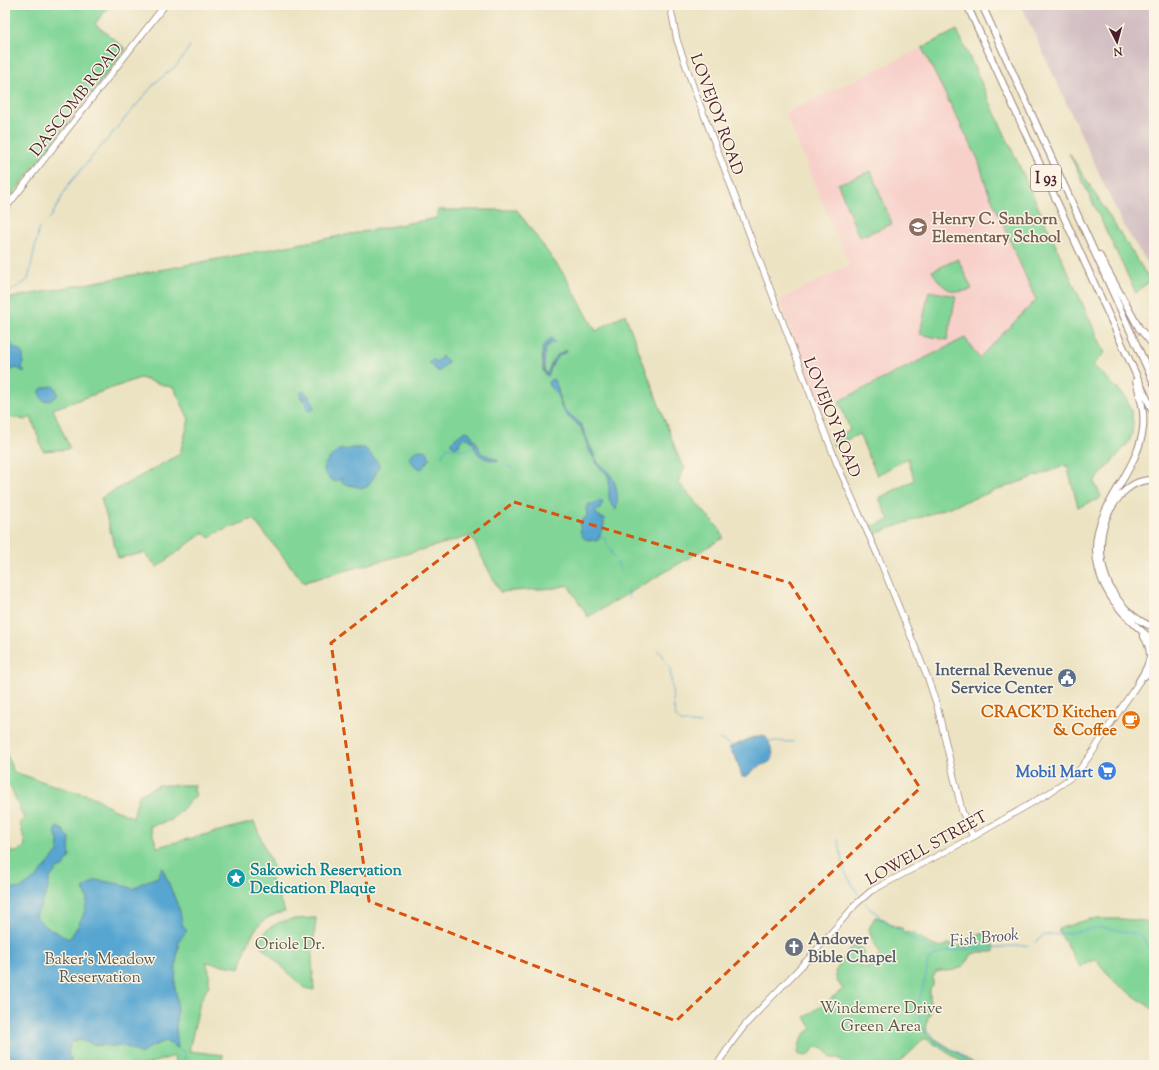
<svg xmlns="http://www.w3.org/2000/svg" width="1159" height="1070" font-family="'Sorts Mill Goudy',serif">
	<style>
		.built { fill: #f7d0ca }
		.industrial { fill: #d2bec2 }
		.green { fill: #81d597; stroke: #667a61 }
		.water { fill: #57a6d1; stroke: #50627e }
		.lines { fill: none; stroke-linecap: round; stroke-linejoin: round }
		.stream { stroke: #57a6d1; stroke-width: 1 }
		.major-casing { stroke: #9b8177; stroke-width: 7 }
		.highway-casing { stroke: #9b8177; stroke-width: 8 }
		.major { stroke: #fff; stroke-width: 5.5 }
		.highway { stroke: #fff; stroke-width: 6 }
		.marked { fill: none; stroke: #d8530f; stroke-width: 3; stroke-dasharray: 8 5; stroke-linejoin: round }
		.labels { text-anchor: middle; stroke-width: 3; stroke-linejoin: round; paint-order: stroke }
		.shield { fill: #fcf5e5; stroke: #7f5f63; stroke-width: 1 }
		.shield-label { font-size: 15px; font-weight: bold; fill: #4a1f2b }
		.street-label { font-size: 16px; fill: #4a1f2b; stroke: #fcf5e5 }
		.education-label { font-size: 16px; font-weight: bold; fill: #785e54; stroke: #fcf5e5; text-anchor: start }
		.service-label { font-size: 16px; font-weight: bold; fill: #4e5e75; stroke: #fcf5e5; text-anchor: end }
		.food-label { font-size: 16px; font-weight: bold; fill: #c56008; stroke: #fcf5e5; text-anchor: end }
		.shop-label { font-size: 16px; font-weight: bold; fill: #366cbe; stroke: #fcf5e5; text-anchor: end }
		.culture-label { font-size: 16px; font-weight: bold; fill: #0d838f; stroke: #fcf5e5; text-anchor: start }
		.worship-label { font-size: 16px; font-weight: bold; fill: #5b616d; stroke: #fcf5e5; text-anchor: start }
		.park-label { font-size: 16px; fill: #5a564b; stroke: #fcf5e5 }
		.water-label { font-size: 17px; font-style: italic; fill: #4f556d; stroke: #fcf5e5 }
	</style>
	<rect width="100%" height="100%" fill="#fcf5e5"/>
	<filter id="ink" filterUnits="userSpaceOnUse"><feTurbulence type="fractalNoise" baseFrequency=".025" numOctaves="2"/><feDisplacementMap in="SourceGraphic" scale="8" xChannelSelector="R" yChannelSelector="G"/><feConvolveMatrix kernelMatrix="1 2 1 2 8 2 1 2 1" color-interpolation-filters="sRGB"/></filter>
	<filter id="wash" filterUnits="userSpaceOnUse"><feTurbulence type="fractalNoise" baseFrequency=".012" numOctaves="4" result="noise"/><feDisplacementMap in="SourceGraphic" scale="16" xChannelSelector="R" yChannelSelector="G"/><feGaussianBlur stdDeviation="0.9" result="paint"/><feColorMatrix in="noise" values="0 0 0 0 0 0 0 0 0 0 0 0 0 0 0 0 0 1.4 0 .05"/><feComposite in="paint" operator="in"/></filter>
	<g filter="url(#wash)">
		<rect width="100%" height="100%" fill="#ece3c3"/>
		<path class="built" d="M922 48 978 159 987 188 1036 300 979 358 965 338 821 408 779 300 849 265 785 113Z"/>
		<path class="industrial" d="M1021 5H1154V273L1123 225Z"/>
		<path class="green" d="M5 5H109L95 24 126 49 5 204Z
			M957 30 1105 353 1093 365 1124 395 1131 409 1133 422 1132 434 1129 442 1094 482 1101 496 1099 499 1078 507 1067 465 877 533 875 535V539L868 524 873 526 889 520 879 498 914 480 908 458 877 475 859 434 834 446 831 437 834 438 850 430 839 401 965 338 979 358 1036 300 987 188 978 159 922 48Z
			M1069 153 1150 280 1136 293Z
			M871 171 892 224 859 237 838 184Z
			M438 210H517L565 276 596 331 625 314 680 461 685 467 678 482 721 531 723 538 588 617 568 585 555 588 500 592 471 536 308 581 304 583 253 519 216 533 210 538 203 533 157 567 144 553 118 558 101 498 180 454 189 419 174 388 140 378 53 409 70 449 43 451 31 417 25 420 5 416V299L436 218Z
			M958 259 972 289C952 296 942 288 932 271Z
			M929 291 956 296 947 340 920 334Z
			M5 751 14 772 62 788 89 795 98 799 112 809 133 817 139 795 159 785H195L194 790 196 795 172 820 150 826 157 847 254 822 277 876 270 877 285 912C254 917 248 941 240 968L206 962 209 971V985L200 1002 189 1051 223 1055 221 1065H175L174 1056 146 1065H5V844H7L12 853 19 851 25 845 20 822 24 819 11 788 5 779Z
			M875 917 884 919 895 927 902 928 905 932 914 934 930 944 937 947 945 946 948 944 961 946H967L972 945C973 938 976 933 984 934L987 939 994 946V952H979L972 954C966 965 962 969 949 971 945 971 941 970 936 972L933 977V986L930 989V1014L927 1020 926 1033 975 1064 979 1063 981 1065H967L925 1038 900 1062 893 1065H846L839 1058H831C826 1049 825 1046 815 1047L809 1055 804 1056 798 1054C799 1043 802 1034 812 1029L805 1017 824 1004 843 989 837 981 835 972 849 949 853 947H861L865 951 860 961 859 965 863 968 870 967 873 965 880 953 872 939 869 929Z
			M316 918 312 959 314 990 304 988 257 942C273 918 290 919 316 918Z
			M1090 919H1122L1154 922V1010L1116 983 1095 959 1080 967 1058 930 1061 928Z"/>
		<path class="water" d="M551 338 555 342 550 344 545 350 544 368 546 374H547L552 362 556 356 566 350 567 352C555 355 552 364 549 375L547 376 543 371 542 349 543 347Z
			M5 341 10 342 14 348C25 351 24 358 22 367L25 372 22 371 17 368 11 370 5 368Z
			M442 356 449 362 447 364H446L439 372 429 363 432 359 437 362Z
			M553 379C560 387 558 399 563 408 568 415 576 418 581 425 586 433 587 442 592 450 594 455 596 460 599 464 602 467 606 469 608 472 617 481 619 498 616 510L612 506 609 498V478L607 474 599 467 589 450 581 428 573 420 568 417 562 409 557 394 549 386 548 383 550 380Z
			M52 386C56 387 58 392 57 396L51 400 44 401C41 399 39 394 40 390L43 388Z
			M303 391C307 393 313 401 314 405L313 410H310L307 409 305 401 301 398 300 393Z
			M465 431 469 432 477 443 481 453 498 460V462C492 460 484 459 479 455 473 450 477 441 465 437L461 440 459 443 460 445 456 447 451 444V442L453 440Z
			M352 448H365L379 464C379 470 371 483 367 487L362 488 345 484 342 483 341 478 336 482C325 476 319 469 329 459 332 456 335 452 339 450 343 449 348 450 352 448Z
			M421 450 427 451 430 459C426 461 425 467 421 469L415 466 409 458C411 453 415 451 421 450Z
			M601 500 603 502 600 509 596 511 595 513 601 517V519L604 518C604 521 604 523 604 525 603 530 599 535 598 540L596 541C593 540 588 540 585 539 580 536 580 528 580 522L587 516 586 508 589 504H593Z
			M763 735C768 738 769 742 771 748 778 764 765 762 755 769 751 772 748 777 742 777L737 760 729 748 751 738Z
			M57 827 63 830 70 839 69 848 70 856 64 866 57 869 50 878 47 892 40 908 35 915 43 925 69 939C76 931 88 909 87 898 86 895 84 891 83 889L96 880 120 884 133 889 142 883 158 877 162 867 180 911 182 924 187 931 179 940 176 964 175 987 177 1000 176 1030 178 1048 165 1041 150 1047 141 1054 127 1047 96 1045 79 1040 71 1042 69 1048 68 1054 71 1059V1062L67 1065H23L11 1061 5 1052V882L14 889 21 888 36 878 58 852 59 843 55 833Z"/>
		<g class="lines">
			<path class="stream" d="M49 219 51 217 69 184 156 82 177 65 190 46
				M5 292H9L28 280 39 228 41 226
				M442 456 447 447 463 450 476 448
				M503 464 512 468
				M599 537H604L614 558
				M617 563 621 571
				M628 589 629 598
				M658 650 670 668 674 710 676 717 681 722 701 724
				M719 739 733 746
				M767 741 793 742
				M838 839 845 872 858 894
				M865 903 870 909 877 913 880 919 885 920 888 923 919 944H923L937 955
				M1035 942 1044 935 1071 933 1101 927 1141 935 1148 947 1154 952
				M178 1048 183 1051 187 1065
				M972 1065 963 1059 960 1053 935 1042 932 1034 921 1028 919 1000 926 976 928 960 941 953 949 951 1028 945"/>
		</g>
	</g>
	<g filter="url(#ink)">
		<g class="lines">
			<g class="major-casing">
				<path id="major" d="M670 5 677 40 694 89 837 464 878 556 927 676 937 706 962 811 973 837
					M5 209 165 5
					M717 1065 732 1042 746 1024 811 956 856 904 871 891 973 837 1049 793 1077 773 1094 750 1111 723 1141 679"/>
			</g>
			<g class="highway-casing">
				<path id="highway" d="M967 5 1154 414
					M982 5 1154 383
					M1099 255 1139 328 1154 346
					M1136 381C1141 399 1146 416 1142 435 1136 464 1116 487 1104 514 1086 553 1100 590 1129 619 1137 627 1144 634 1154 640
					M1154 480C1140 479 1128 486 1119 497 1092 529 1096 579 1126 609 1134 617 1143 624 1154 627
					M1145 676 1154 667
					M1139 681C1150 664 1155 653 1143 635"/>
			</g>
			<use href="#major" class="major"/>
			<use href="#highway" class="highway"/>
		</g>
	</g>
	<path class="marked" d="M514 502 790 583 920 788 676 1021 369 901 331 643Z"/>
	<defs>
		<g id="school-disc" transform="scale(1)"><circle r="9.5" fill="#8d6e63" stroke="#fcf5e5"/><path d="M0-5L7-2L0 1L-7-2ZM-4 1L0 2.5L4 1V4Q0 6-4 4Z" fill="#fff"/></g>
		<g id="civic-disc" transform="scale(1)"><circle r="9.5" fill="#5c6f8a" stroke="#fcf5e5"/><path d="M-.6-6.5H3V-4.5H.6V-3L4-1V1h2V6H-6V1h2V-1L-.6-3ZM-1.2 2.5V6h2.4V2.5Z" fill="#fff"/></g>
		<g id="cafe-disc" transform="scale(1)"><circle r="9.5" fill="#e8710a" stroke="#fcf5e5"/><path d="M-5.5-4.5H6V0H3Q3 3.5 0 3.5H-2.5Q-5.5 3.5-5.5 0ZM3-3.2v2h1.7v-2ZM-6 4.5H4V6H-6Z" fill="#fff"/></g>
		<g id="supermarket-disc" transform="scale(1)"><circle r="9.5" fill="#3f7fe0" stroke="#fcf5e5"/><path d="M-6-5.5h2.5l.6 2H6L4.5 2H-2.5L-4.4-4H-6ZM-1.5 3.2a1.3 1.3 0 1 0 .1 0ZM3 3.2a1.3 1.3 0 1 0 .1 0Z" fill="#fff"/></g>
		<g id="sight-disc" transform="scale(1)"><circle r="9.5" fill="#0f9aa8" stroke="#fcf5e5"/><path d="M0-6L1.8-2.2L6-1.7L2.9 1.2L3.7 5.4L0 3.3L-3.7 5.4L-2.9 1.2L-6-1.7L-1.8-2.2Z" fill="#fff"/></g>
		<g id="church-disc" transform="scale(1)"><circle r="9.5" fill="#6b7280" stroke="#fcf5e5"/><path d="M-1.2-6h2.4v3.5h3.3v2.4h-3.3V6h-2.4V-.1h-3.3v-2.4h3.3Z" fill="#fff"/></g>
	</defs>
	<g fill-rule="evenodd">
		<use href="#school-disc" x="918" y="227"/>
		<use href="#civic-disc" x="1067" y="678"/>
		<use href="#cafe-disc" x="1131" y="720"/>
		<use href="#supermarket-disc" x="1107" y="771"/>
		<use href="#sight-disc" x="236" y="878"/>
		<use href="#church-disc" x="794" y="947"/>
	</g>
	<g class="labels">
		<rect class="shield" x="1031" y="165" width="30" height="26" rx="3"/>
		<g class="shield-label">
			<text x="1046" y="183">I 93</text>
		</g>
		<g class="street-label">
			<text transform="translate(75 99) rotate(-52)" y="6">DASCOMB ROAD</text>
			<text transform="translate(718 114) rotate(70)" y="6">LOVEJOY ROAD</text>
			<text transform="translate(833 417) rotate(68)" y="6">LOVEJOY ROAD</text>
			<text transform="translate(926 847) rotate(-29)" y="6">LOWELL STREET</text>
		</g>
		<g class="education-label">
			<text x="932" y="224">Henry C. Sanborn<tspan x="932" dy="18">Elementary School</tspan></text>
		</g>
		<g class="service-label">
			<text x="1053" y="675">Internal Revenue<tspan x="1053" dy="18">Service Center</tspan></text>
		</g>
		<g class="food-label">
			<text x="1117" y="717">CRACK'D Kitchen<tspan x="1117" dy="18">&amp; Coffee</tspan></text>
		</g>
		<g class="shop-label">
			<text x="1093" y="777">Mobil Mart</text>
		</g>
		<g class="culture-label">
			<text x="250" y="875">Sakowich Reservation<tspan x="250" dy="18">Dedication Plaque</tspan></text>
		</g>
		<g class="worship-label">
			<text x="808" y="944">Andover<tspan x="808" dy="18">Bible Chapel</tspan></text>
		</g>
		<g class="park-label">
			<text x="290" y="949">Oriole Dr.</text>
			<text x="100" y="964">Baker's Meadow<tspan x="100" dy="18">Reservation</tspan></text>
			<text x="881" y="1013">Windemere Drive<tspan x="881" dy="18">Green Area</tspan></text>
		</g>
		<g class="water-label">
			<text transform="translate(984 937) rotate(-6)" y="6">Fish Brook</text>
		</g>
	</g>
	<rect width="1159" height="1070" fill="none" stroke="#fcf5e5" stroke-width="20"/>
	<g transform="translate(1117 42) rotate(174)" stroke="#fcf5e5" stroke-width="3" paint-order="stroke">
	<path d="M0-3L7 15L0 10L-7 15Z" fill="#4a1f2b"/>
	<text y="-6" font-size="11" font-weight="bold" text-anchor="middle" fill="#4a1f2b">N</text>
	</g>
</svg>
